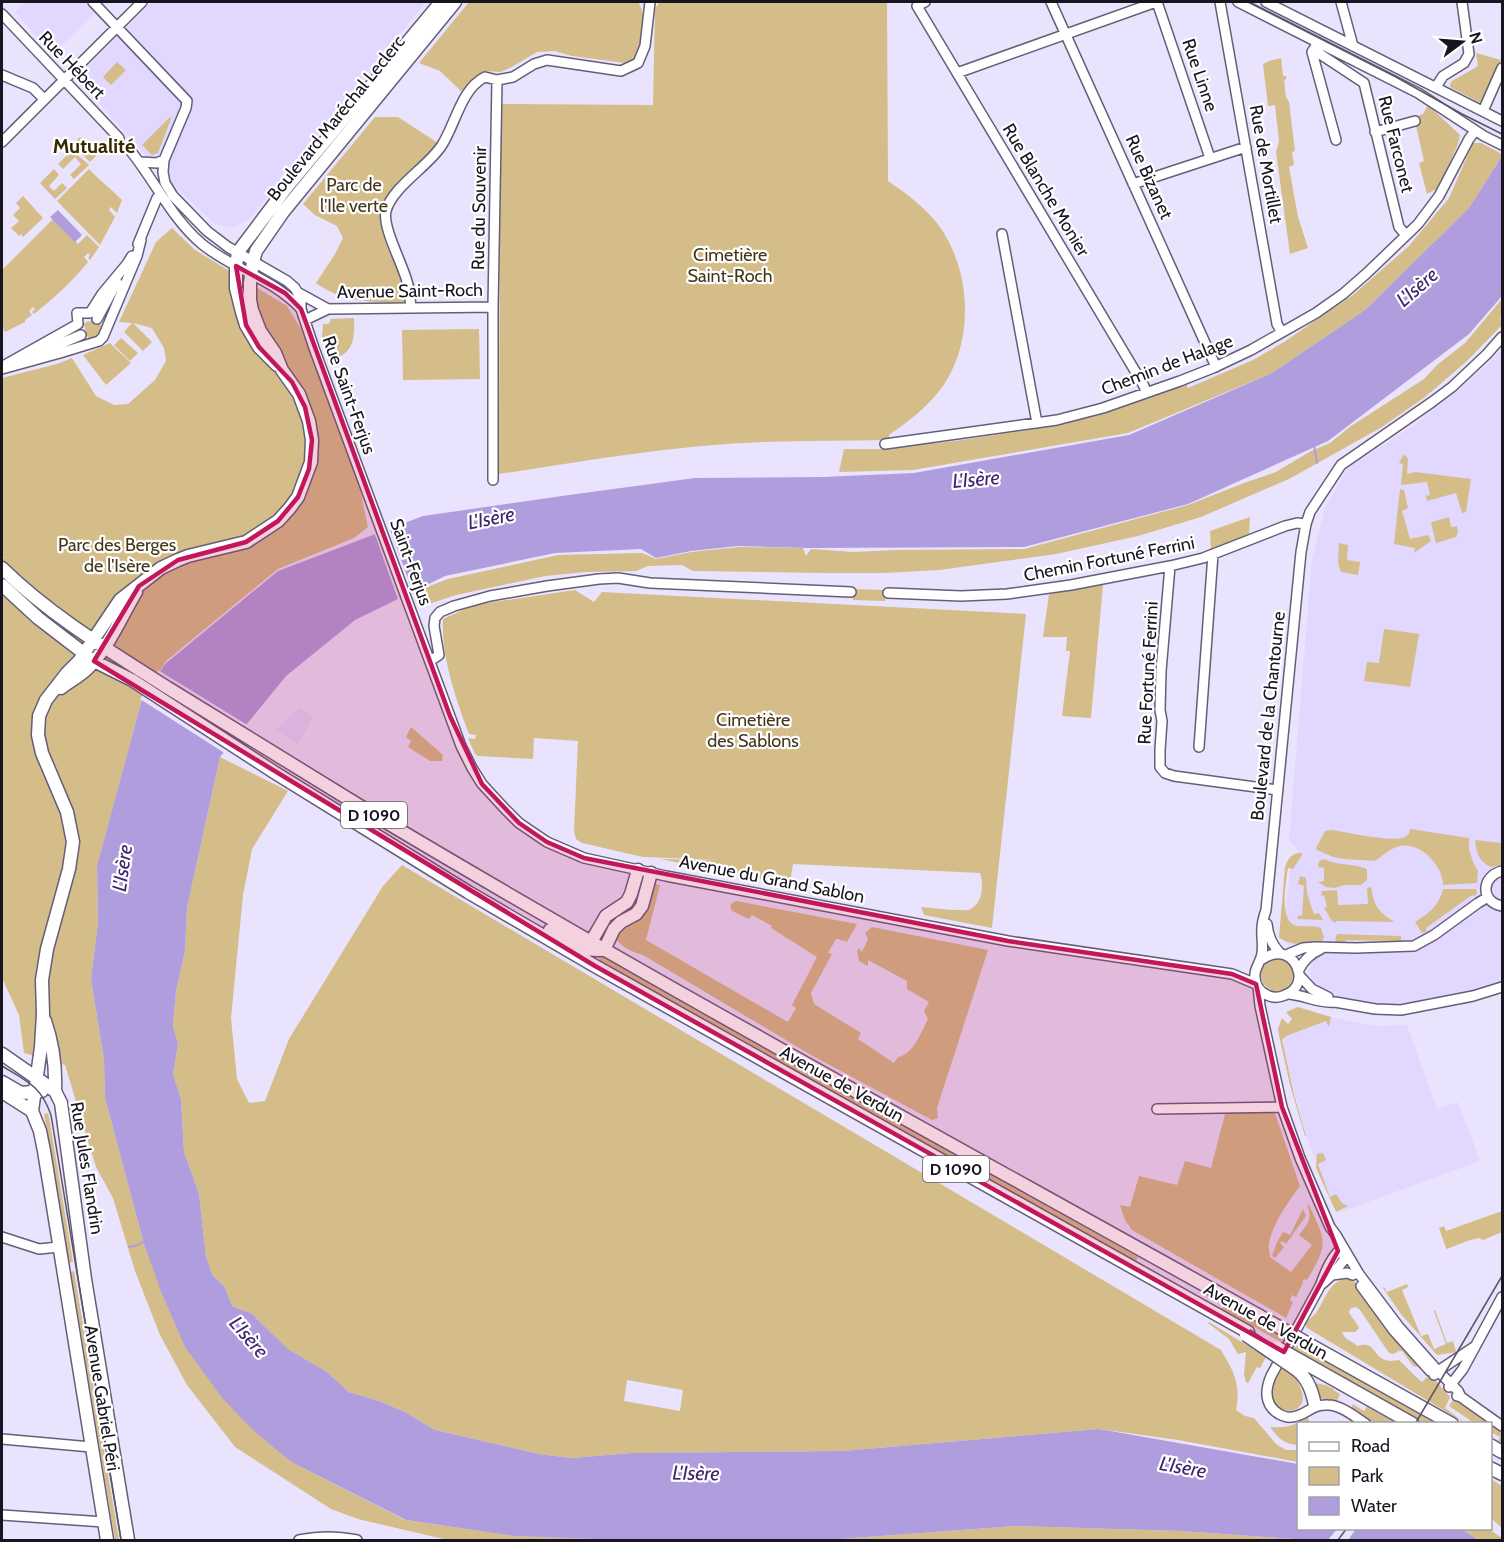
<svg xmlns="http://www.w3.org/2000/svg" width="1504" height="1542" font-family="Cabin,sans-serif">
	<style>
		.built { fill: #e2d8ff }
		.green { fill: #d4bd88; fill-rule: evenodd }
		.water { fill: #b09ddd }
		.pier { fill: #eae3fd }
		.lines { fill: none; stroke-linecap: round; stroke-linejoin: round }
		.stream { stroke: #b09ddd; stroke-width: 2 }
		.minor-casing { stroke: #655e79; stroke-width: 12 }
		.major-casing { stroke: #655e79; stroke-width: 15 }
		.minor { stroke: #fff; stroke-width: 9 }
		.major { stroke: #fff; stroke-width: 12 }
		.tram { stroke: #5a5565; stroke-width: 1.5 }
		.major-bridge-casing { stroke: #655e79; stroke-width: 15; stroke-linecap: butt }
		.major-bridge { stroke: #fff; stroke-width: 12 }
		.marked { fill: #c2185b; fill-opacity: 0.2; stroke: #c2185b; stroke-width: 4.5; stroke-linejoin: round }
		.labels { text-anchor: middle; stroke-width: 4.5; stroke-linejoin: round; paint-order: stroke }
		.shield { fill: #fff; stroke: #5d5b63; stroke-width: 1.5 }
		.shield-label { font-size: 16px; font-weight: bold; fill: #181520 }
		.street-label { font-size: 18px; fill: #181520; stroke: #fff }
		.park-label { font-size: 18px; fill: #443719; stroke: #fff }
		.neighbourhood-label { font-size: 20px; font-weight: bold; fill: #382900; stroke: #fff }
		.water-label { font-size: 20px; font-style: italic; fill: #40246e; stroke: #fff }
	</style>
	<rect width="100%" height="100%" fill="#eae3fd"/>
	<path class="built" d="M26 2H84L95 12 53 54 15 12Z
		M152 2H426L250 218 234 228 215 224 171 183 76 78Z
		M1502 349V986L1424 1007 1369 1005 1327 994 1314 986 1311 977 1310 961 1306 954 1293 950 1282 938 1290 871 1292 864 1299 858 1298 852 1296 847 1289 840 1312 560 1325 508 1348 468 1414 425 1466 384 1486 366Z
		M299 708 313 717 298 744 276 730Z
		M1300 1009 1334 1018 1375 1026 1407 1025 1437 1109 1458 1102 1480 1161 1338 1213 1330 1197 1306 1136 1283 1046 1282 1040 1286 1036 1288 1024Z"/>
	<path class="green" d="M469 2H638C647 14 644 43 638 57L625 63 572 56 555 51 537 52 510 68 500 72 486 71 461 91 440 71 419 63Z
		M660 2H887L888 181C908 195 928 209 942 230 972 276 974 345 940 390 926 408 908 422 889 435V440C826 441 764 440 702 446 634 452 566 464 499 474L500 104 653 105 655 8Z
		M1476 53 1501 60 1498 66 1500 67 1487 100 1481 103 1450 87V84L1452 81 1478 66Z
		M1281 58 1283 76H1286V79L1284 80 1286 97 1289 102 1295 151 1292 152 1294 165 1289 167 1298 217 1308 248 1290 254 1276 152 1279 141 1275 105 1268 106 1263 64 1269 61Z
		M117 62 126 70 111 85 103 77Z
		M1428 105 1460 135 1458 144 1447 169 1436 189 1427 194 1419 163 1424 161 1414 117 1423 114Z
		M170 117 171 119 158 153 152 155 142 145Z
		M375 117H398L438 143 409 174 383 213 403 282 405 301 403 304C370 301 343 303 316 283L335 254 343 238 337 226 315 215 303 204Z
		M80 137 97 155 90 162 76 148 78 146 75 142Z
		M1473 143H1481L1502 154V156L1469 208 1365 310 1272 373 1128 433 913 470 839 472 844 449H879L955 441 1034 429 1085 418 1186 384 1188 388 1253 360 1284 342 1353 295 1409 246 1449 198Z
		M72 150 89 165 74 179 70 175 81 164 75 157 63 169 58 164Z
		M54 169 59 175 49 186 54 191 62 183 67 188 55 199 40 183Z
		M89 169C99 180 111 189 122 200L117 213 111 207 109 210 115 217 100 245 57 201Z
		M23 196 43 218 23 237 21 234 19 236 11 228 19 221 13 215 20 208 16 203Z
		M53 219 78 244 87 235 99 247 90 260 88 258 90 255 88 253 84 257 88 262C72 282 54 298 34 314L32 312 35 309 33 307 29 311 32 315 25 320V322L5 332 2 326V270Z
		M172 228 195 250 287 306 301 329 357 475 368 527 354 538 278 569 166 661 141 703 97 867 98 922 91 979 104 1060 105 1098 144 1244 293 1463 405 1520 513 1536 618 1540H448L358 1519 331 1509 235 1447 187 1385 160 1335 135 1271 113 1198 96 1167 65 1065 24 1053 19 1015 2 978V560L4 557 2 555V378L57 364 72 358 96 396 114 405 128 404 155 380 166 361 164 348 152 328 133 323 152 342 143 351 124 332 132 323 119 322 156 242Z
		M1502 299V316L1500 319 1502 321V325L1467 361 1425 397 1382 427 1289 479 1201 517 1138 536 1056 554 939 570 884 573H826L693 571 682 565 648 566 636 571 586 572 545 576 456 595 420 607 414 592 448 579 558 555 642 553 656 559 691 552 739 547 803 548 806 556 811 549 853 552 897 550 1024 549 1188 505 1244 483 1276 472 1311 451 1330 443 1351 426 1424 379 1437 365 1465 343Z
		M354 318C355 340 353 355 329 360L322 337 323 324H329L331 319Z
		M90 321 100 323 102 330C99 335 96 340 89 339L86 334 84 323Z
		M479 329 480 379 403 380 402 330Z
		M121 338 138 353 130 361 114 345Z
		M110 343 131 363 106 385 83 355Z
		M1404 454 1408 459 1407 474 1415 472 1471 479 1466 512 1462 513 1456 493 1427 501 1426 496 1430 495 1427 482 1401 485 1403 464 1399 463Z
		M1400 489 1404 490 1408 508 1402 511 1410 539 1428 535 1431 541 1414 553 1415 548 1394 544Z
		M1250 517 1249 535 1211 549 1210 531Z
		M1449 517 1451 527 1457 526 1458 532 1456 537 1436 543 1431 523 1432 522Z
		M1339 543 1348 545 1347 560 1360 562 1358 575 1341 572 1338 563Z
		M1103 584 1091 718 1062 716 1070 651H1066L1067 637H1043L1049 594Z
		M853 589 885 590V601L853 600Z
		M575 590 594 602 602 592 1026 614 992 928 924 915 921 907C929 908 962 911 968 910 983 905 984 885 980 873L793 864 789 891 782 887 781 883 660 859 720 860 643 857 582 843 576 839 574 831 578 741 534 738 533 759 478 756 475 754 468 738 475 739 476 735 469 734C456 699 441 657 443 619L465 609 487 603Z
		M1384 629 1419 634 1410 687 1364 681 1367 662 1379 663Z
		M411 727 443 755 442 761H430L408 747 411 741 406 737Z
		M220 757 288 791 252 849 243 895 231 1018 237 1079 249 1103 265 1101 289 1039 383 886 402 865 1221 1350C1234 1372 1241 1384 1236 1410L1245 1416 1254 1418 1276 1444 1286 1450H1298V1462L1178 1440 1099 1429 842 1451 632 1453 572 1458 539 1454 435 1430 405 1412 379 1401 349 1392 327 1372 288 1349 251 1313 233 1307 224 1286 213 1276 206 1257 199 1194 184 1152 181 1099 173 1074 178 1044 173 1026 176 991 185 951 187 908ZM627 1380 683 1390 680 1411 624 1401Z
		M1410 829 1469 838V849L1473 862 1478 871 1477 883 1443 885C1443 866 1421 842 1400 846 1391 848 1383 855 1375 861L1345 859 1333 857 1317 850 1316 848 1325 831 1332 830C1346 832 1394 843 1405 837 1409 834 1409 834 1410 829Z
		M1475 840 1502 843V865L1491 867C1479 862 1476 852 1475 840Z
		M1298 853H1302V855L1293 869 1288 868C1286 882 1278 922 1297 926 1305 927 1313 925 1321 928L1324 937 1321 943C1309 945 1288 946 1279 937L1285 867C1288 859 1290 855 1298 853Z
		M1324 859C1339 866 1354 863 1367 869V880L1361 885H1345L1334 888 1326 887 1318 882 1324 881V868L1318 867 1319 861Z
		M1300 876 1306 878 1307 894 1314 914 1319 913 1323 920 1298 919 1297 916 1302 915 1304 886 1298 884Z
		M651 883 660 885 646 940 788 1022 796 1008 792 1005 817 957 771 928 772 926 752 915 749 919 732 911 730 907 732 903 736 901 857 924 847 942 843 940 842 941 839 939H836L828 953 832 954 811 993 814 1004 861 1033 858 1039 894 1063 898 1057C913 1055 921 1032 928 1019L924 1011 929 1002 907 989V981L868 960V966L859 961 857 951 859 948 862 952 868 939 865 933 872 927 988 950 937 1108 938 1118 932 1120 811 1055 643 955C632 952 619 946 614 936Z
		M1371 887C1374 906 1378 912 1395 922L1336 921V923L1332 921 1324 908 1327 907 1324 895 1321 896 1322 891 1337 890 1338 905 1368 904 1367 888Z
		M1443 889H1476L1477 894 1474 896 1472 895 1426 928 1427 931 1422 933 1415 922C1429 913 1439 906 1443 889Z
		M1337 934 1401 936V941L1346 940 1345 944 1337 943 1335 939Z
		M600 955 1138 1257 1136 1261 602 964 598 957Z
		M1261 975a16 16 0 1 1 32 0a16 16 0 1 1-32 0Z
		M1298 1007 1331 1017 1329 1027 1326 1021 1286 1036 1282 1040 1294 1094 1306 1136H1305L1290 1085 1280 1040 1278 1029 1282 1018 1288 1024 1292 1019 1286 1012Z
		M1274 1110 1300 1186C1288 1202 1273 1223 1269 1243 1268 1247 1270 1252 1270 1257L1291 1272 1312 1245 1299 1235C1308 1223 1313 1219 1307 1205H1309C1326 1242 1329 1243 1307 1280L1304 1279 1302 1282 1303 1283 1296 1297 1292 1295 1290 1300 1293 1302 1286 1318 1132 1230 1125 1220 1120 1205 1130 1207 1139 1176 1177 1185 1185 1161 1211 1168 1225 1114Z
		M48 1113 49 1117 73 1262 69 1263 44 1114Z
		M1323 1153 1326 1160 1318 1164 1330 1197 1336 1194 1342 1203 1348 1206 1336 1212 1316 1168 1317 1154Z
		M1303 1209 1306 1216 1303 1220 1286 1244 1282 1241 1280 1243 1284 1247 1275 1258 1272 1256 1277 1242 1283 1232 1290 1235Z
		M1502 1211V1232L1483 1240 1479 1238 1467 1241 1447 1249 1446 1248 1439 1228 1444 1226 1446 1231Z
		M74 1271 119 1540H115L71 1272Z
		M1347 1278 1354 1281 1360 1288 1420 1365 1417 1367 1413 1366 1402 1351H1398L1394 1354 1389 1353 1360 1310 1356 1307 1351 1308 1349 1312C1352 1319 1357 1322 1359 1328L1355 1332H1342C1346 1342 1352 1340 1357 1346 1378 1340 1371 1359 1390 1361 1393 1361 1396 1360 1399 1360L1414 1375 1422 1382 1430 1374 1450 1397 1445 1408 1465 1423 1307 1328 1305 1323C1309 1320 1313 1316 1316 1313 1325 1300 1329 1281 1347 1278Z
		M1407 1284 1408 1287 1402 1290 1421 1336 1428 1334 1434 1349 1446 1344 1434 1311 1435 1310 1447 1343 1453 1341 1456 1352 1437 1355 1401 1314 1383 1288 1384 1287 1387 1292Z
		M1224 1305 1435 1423H1425L1222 1309Z
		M1209 1322 1266 1357 1260 1368 1257 1367 1248 1383 1246 1382 1244 1375 1246 1352 1238 1354 1229 1339 1208 1323Z
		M1281 1365C1291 1371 1297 1378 1301 1389 1312 1417 1271 1418 1271 1391 1272 1381 1277 1373 1281 1365Z
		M1315 1383 1325 1385 1334 1389 1333 1390 1340 1394 1336 1403 1320 1398 1313 1386Z
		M1454 1398 1502 1431V1443L1498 1441 1500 1437 1491 1432 1490 1424 1474 1423 1449 1406Z
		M1353 1404 1364 1411 1367 1407 1396 1423H1374L1350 1410Z
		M1308 1417 1309 1422 1298 1424V1445C1284 1444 1279 1439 1270 1427 1290 1428 1291 1426 1308 1417Z
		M1491 1479 1502 1486V1528L1491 1518Z
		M1016 1526 1181 1531 1307 1540H826Z
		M1461 1529H1489L1502 1538V1540H1479Z"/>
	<path class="water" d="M1502 156V296L1469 334 1328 441 1188 504 1024 547 808 548 738 546 691 551 656 558 641 549 555 553 445 576 355 620 286 676 220 757 187 908 185 951 176 991 173 1026 178 1044 173 1074 181 1099 184 1152 199 1194 206 1257 213 1276 224 1286 233 1307 251 1313 288 1349 327 1372 349 1392 379 1401 405 1412 435 1430 539 1454 572 1458 632 1453 842 1451 1099 1429 1298 1464V1528L1461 1529 1479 1540H1307L1181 1531 1016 1526 826 1540H618L513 1536 406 1520 293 1463 256 1433 223 1399 185 1347 162 1294 144 1244 105 1098 104 1060 91 979 98 922 97 866 141 703 165 664 278 571 423 516 569 495 695 478 823 477 914 473 1129 435 1272 373 1365 310 1469 208Z
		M58 210 82 235 75 242 50 217Z"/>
	<path class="pier" d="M389 526 414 595 399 602 374 532Z
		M158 670 249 726 226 754 140 699Z
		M1337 1529V1528L1356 1529 1348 1540H1328Z"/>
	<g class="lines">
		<path class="stream" d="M1314 445 1317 463
			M129 1247 138 1245 145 1241"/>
		<g class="minor-casing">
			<path id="minor" d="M93 2 187 101 186 108 164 160 163 172 165 183 173 196 207 231 228 247 287 281 295 288 301 299V309L314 348 461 746 472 768 482 784 505 809 519 823 547 842 584 858 666 876 1008 941 1232 974 1256 984
				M925 2 917 6 1144 386 1146 393
				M1051 2 1216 367
				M1157 2 1210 158
				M1220 2 1277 324 1281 331
				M1238 2 1418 93 1484 136 1502 145
				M1266 2 1502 121
				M1341 2 1353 46
				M2 14 119 138
				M1317 44 1312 52 1336 140
				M1316 47 1320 54 1364 83 1399 227 1406 235
				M957 73 1156 2
				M2 75 33 88 44 99
				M1436 87 1443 76 1464 63 1469 54 1462 2
				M1483 111 1502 68
				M1375 132 1415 121
				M2 142 142 2
				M129 149C154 179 171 218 202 244 232 269 274 279 301 309
				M141 162 157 163 164 160
				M1133 184 1246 147
				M1002 234 1037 423
				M138 244 157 198 162 196
				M297 292 328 309
				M411 308C410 300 410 292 408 285 404 266 382 228 386 211 392 187 429 166 442 145 456 123 461 89 485 77L497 80 513 77 534 64 547 60 621 71 638 63 645 46 650 2
				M77 313H90L102 294 127 264 132 256
				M97 319 117 282
				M305 320 328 309 493 307
				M34 355 81 335
				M5 365 78 324 77 313
				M2 369 60 353 99 341 103 337 137 256 141 240
				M885 444 1057 420 1103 408 1180 381 1213 368 1251 350 1316 313 1343 294 1367 273 1418 224 1439 196 1469 139 1475 131
				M493 480V307L497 80
				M1170 566 1161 671 1160 710 1162 721 1160 750V767L1165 773 1174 776 1278 790
				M888 593 961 596 1007 594 1071 585 1170 566 1203 558 1285 526 1297 523 1306 524
				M430 661 439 655 434 626 435 618 440 612 454 606 490 596 547 586 599 579 618 578 650 583 851 592
				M1199 747 1213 554
				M1502 871C1481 876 1480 902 1502 906
				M1267 924C1268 935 1272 945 1280 953
				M1286 955 1303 948 1315 947 1356 948 1414 946 1434 935 1478 903 1488 897
				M1261 960C1292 937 1315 984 1285 995 1279 998 1273 998 1267 995 1260 992 1255 985 1255 977 1254 970 1258 966 1260 960 1265 950 1261 939 1262 928 1262 922 1264 916 1266 910L1301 552 1306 524 1310 512 1341 465 1432 402 1452 387 1487 354 1502 337
				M1298 971C1304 960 1310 954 1321 949
				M1299 975 1312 989 1328 997
				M1258 987 1260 1006 1282 1107 1300 1158 1330 1227 1336 1235 1359 1274 1399 1327 1438 1371 1458 1391 1461 1397
				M1289 994C1304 995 1320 1004 1335 1002L1375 1009 1401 1010 1473 996 1502 987
				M1157 1109 1282 1107
				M2 1237 39 1249 59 1247
				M1343 1247C1331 1256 1325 1273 1320 1286L1271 1376C1265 1390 1264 1405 1279 1414 1283 1416 1288 1418 1292 1417 1306 1416 1311 1404 1328 1405 1341 1405 1355 1417 1366 1424
				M1332 1275 1347 1273 1353 1275
				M1322 1284 1332 1275 1344 1260V1250
				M1361 1286 1394 1331 1430 1371
				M1434 1375 1438 1371 1474 1347
				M1449 1387 1463 1369 1502 1297
				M1457 1396 1461 1397 1502 1426
				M2 1439 91 1447
				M2 1515 104 1522
				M299 1540C321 1536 335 1536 357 1540"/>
		</g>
		<g class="major-casing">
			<path id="major" d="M277 365 259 347 246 325 242 312 236 288V266L238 252 287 187 441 2
				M2 568C51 616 110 651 168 688 239 732 310 776 381 819 669 991 965 1151 1258 1315
				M2 585 38 618 94 661 132 680 277 774 468 892 595 966 1248 1332
				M61 688C70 681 80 676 88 668 109 647 121 617 136 592
				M550 930C566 939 581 951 600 950
				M591 948V942L606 916 627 902 631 894 638 870
				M604 950 614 929 621 922 636 914 642 906 651 873
				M45 1021C53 1044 56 1066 55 1091
				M2 1054 55 1091 61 1103 85 1279 128 1540
				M2 1082 21 1093 42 1091
				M2 1092 32 1111 40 1131 44 1151 107 1540
				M32 1111 41 1047 43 1014 42 980 47 949 69 869 73 842 67 812 42 753 38 735 39 716 46 700 67 673 79 661 120 600 161 568 178 560 188 556 246 542 278 521 289 509 298 497 311 462 312 440 309 421 299 394 282 370 275 353 260 331 252 310 250 300V283L253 262 256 251 283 212 455 2
				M1312 1346 1452 1424
				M1301 1361 1413 1424
				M1297 1370C1308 1379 1312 1391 1315 1405
				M1490 1445 1502 1452
				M1490 1468 1502 1474"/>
		</g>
		<use href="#minor" class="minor"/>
		<use href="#major" class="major"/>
		<path class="tram" d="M1248 2 1396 77 1462 114 1502 134
			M2 1066C27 1081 41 1086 51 1115L121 1540
			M1415 1424 1502 1276
			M1338 1540 1347 1528"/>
		<g class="major-bridge-casing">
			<path id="major-bridge" d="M1258 1315 1312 1346
				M1246 1335 1297 1370
				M1278 1348 1301 1361"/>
		</g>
		<use href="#major-bridge" class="major-bridge"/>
	</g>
	<path class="marked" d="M236 266 285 293 301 309 450 716 482 784 519 823 547 842 584 858 1008 941 1232 974 1256 984 1282 1107 1338 1251 1284 1352 595 966 94 661 139 586 178 560 246 542 278 521 298 497 309 469 312 440 305 407 292 382 259 347 246 325Z"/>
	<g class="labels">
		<g class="shield">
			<rect x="341" y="802" width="66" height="26" rx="4.5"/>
			<rect x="923" y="1156" width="66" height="26" rx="4.5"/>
		</g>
		<g class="shield-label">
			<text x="374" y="821">D 1090</text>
			<text x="956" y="1175">D 1090</text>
		</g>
		<g class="street-label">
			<text transform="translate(72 65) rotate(46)" y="6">Rue Hébert</text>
			<text transform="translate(1200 75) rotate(71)" y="6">Rue Linne</text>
			<text transform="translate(336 118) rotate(-51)" y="6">Boulevard Maréchal Leclerc</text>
			<text transform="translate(1396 144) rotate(76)" y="6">Rue Farconet</text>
			<text transform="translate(1266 164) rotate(80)" y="6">Rue de Mortillet</text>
			<text transform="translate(1149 177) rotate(66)" y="6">Rue Bizanet</text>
			<text transform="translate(1046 190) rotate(59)" y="6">Rue Blanche Monier</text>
			<text transform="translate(479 208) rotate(-89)" y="6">Rue du Souvenir</text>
			<text transform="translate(410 291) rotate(-1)" y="6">Avenue Saint-Roch</text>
			<text transform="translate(1167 365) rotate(-21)" y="6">Chemin de Halage</text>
			<text transform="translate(349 395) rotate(70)" y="6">Rue Saint-Ferjus</text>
			<text transform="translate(1109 559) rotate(-11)" y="6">Chemin Fortuné Ferrini</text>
			<text transform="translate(411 562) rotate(70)" y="6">Saint-Ferjus</text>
			<text transform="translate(1148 673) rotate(-87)" y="6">Rue Fortuné Ferrini</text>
			<text transform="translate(1268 716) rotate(-84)" y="6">Boulevard de la Chantourne</text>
			<text transform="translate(772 879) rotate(11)" y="6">Avenue du Grand Sablon</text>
			<text transform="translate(842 1084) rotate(29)" y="6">Avenue de Verdun</text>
			<text transform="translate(87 1168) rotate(81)" y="6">Rue Jules Flandrin</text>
			<text transform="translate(1266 1321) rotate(29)" y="6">Avenue de Verdun</text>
			<text transform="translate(102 1398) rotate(81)" y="6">Avenue Gabriel Péri</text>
		</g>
		<g class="park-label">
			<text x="354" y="191">Parc de<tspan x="354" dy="21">l'Ile verte</tspan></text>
			<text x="730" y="261">Cimetière<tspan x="730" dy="21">Saint-Roch</tspan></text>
			<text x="117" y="551">Parc des Berges<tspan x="117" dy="21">de l'Isère</tspan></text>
			<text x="753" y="726">Cimetière<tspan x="753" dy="21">des Sablons</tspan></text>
		</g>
		<g class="neighbourhood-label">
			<text x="94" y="153">Mutualité</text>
		</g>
		<g class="water-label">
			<text transform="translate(1417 287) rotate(-41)" y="7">L'Isère</text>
			<text transform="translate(976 479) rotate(-5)" y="7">L'Isère</text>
			<text transform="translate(491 518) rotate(-11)" y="7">L'Isère</text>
			<text transform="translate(122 868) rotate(-82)" y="7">L'Isère</text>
			<text transform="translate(249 1337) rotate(49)" y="7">L'Isère</text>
			<text transform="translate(1183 1467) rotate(10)" y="7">L'Isère</text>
			<text transform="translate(696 1473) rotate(1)" y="7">L'Isère</text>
		</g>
	</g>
	<rect width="1504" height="1542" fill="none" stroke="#181520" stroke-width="6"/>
	<rect x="1297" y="1422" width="195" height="108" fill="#ffffff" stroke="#a3a1a6" stroke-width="1.5"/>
	<rect x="1309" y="1442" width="30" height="9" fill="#ffffff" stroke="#a3a1a6" stroke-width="1.5"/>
	<text x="1351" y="1452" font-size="18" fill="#181520">Road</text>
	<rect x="1309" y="1467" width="30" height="18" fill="#d4bd88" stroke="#a3a1a6" stroke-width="1.5"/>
	<text x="1351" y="1482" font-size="18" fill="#181520">Park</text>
	<rect x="1309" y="1497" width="30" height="18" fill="#b09ddd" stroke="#a3a1a6" stroke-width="1.5"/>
	<text x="1351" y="1512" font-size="18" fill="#181520">Water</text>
	<g transform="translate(1462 42) rotate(74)" stroke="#ffffff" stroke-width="4.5" paint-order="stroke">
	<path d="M0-4.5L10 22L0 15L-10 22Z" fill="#181520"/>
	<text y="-9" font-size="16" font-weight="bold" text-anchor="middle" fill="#181520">N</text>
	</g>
</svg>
